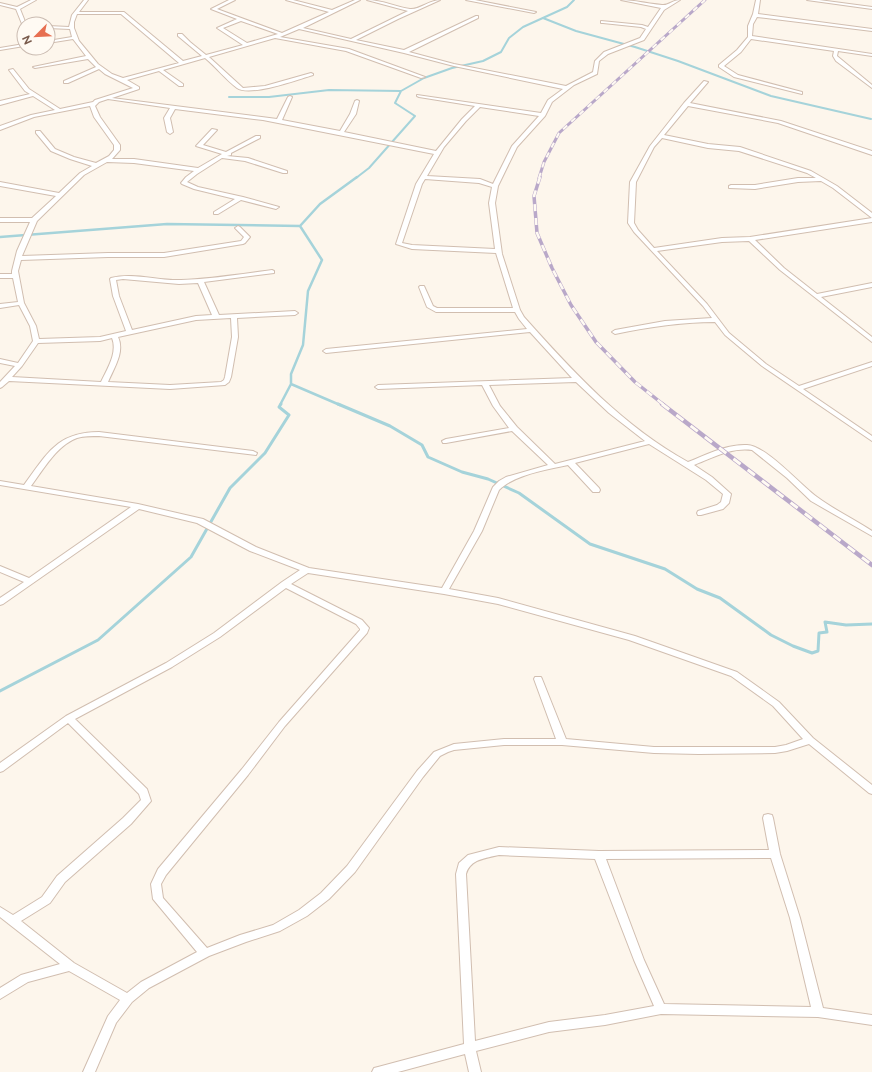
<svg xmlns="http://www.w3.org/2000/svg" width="872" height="1072" font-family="Raleway,sans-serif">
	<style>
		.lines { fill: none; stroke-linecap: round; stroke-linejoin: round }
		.stream-far2 { stroke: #a5d3da; stroke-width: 2 }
		.stream-far1 { stroke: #a5d3da; stroke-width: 2.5 }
		.stream { stroke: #a5d3da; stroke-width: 3 }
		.street-casing { stroke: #d1beb0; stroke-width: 2 }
		.street { fill: #fff; fill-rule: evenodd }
		.rail-far2-casing { stroke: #b9a8c9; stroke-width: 3 }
		.rail-far1-casing { stroke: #b9a8c9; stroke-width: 3.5 }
		.rail-casing { stroke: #b9a8c9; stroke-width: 4.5 }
		.rail-far2 { stroke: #fffaf3; stroke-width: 2; stroke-dasharray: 5.5; stroke-linecap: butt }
		.rail-far1 { stroke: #fffaf3; stroke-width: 2.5; stroke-dasharray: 7; stroke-linecap: butt }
		.rail { stroke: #fffaf3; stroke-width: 3; stroke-dasharray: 9; stroke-linecap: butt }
	</style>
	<rect width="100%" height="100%" fill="#fdf6ec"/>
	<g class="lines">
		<path class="stream-far2" d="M543 18 576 31 635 47 678 61 771 96 871 119
			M229 97H269L329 90 401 91
			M356 178 369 168 415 116 395 103 401 91 424 78 452 68 483 61 501 52 509 38 523 27 567 7 574 0"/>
		<path class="stream-far1" d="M0 237 167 224 300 226
			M291 384 340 405
			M280 405 291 384V374L303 345 308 291 322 260 300 226 320 204 357 177"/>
		<path class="stream" d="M338 404 390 426 422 445 428 457 462 472 488 479 519 493 590 544 665 569 697 589 720 598 771 635 793 646 812 653 818 651 819 633 827 632 825 622 846 625 872 624
			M0 691 98 640 191 557 230 488 265 453 289 415 279 407 281 404"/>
		<g class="street-casing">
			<path id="street" d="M31 0H36L20 9 26 24H24V25L22 24 16 9 0 5V3L17 7Z
				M84 0H88L79 12H124L183 61 202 56 178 36V34H182L190 42 206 55 243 45 217 28 237 19 211 9 229 0H235L217 9 282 33 329 12 286 0H293L332 10 355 0H360L303 28 351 39 408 11 367 0C382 0 396 7 410 9 419 10 430 0 440 0L398 19 356 40 404 50 476 16H478V18L409 52 454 64 566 86 593 72 595 61 604 52 640 38 646 29 641 27 603 23H601V21L642 25 648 27 661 8 621 0C635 0 648 4 662 5 668 6 673 0 680 0L664 10 644 40 608 54 599 61 597 74 574 85 552 102 545 116 517 147 498 186 495 203 502 254 520 310 524 317C573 372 623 426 688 462 706 455 726 444 747 445 767 446 800 485 817 497 833 509 855 520 872 531V536L811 501 787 478 752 450C731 447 712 458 694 465L712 477 731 494 729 503 723 509 701 515H698L697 513 698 511 717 505 721 502 723 494 706 480 649 444 575 463 599 488 600 490 599 492H593L568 465C547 470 515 474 499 490L482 531 449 589 498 598 635 636 737 672 779 702 813 738 872 785V794L869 793 809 744 787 751 775 753 699 754 654 753 562 745H504L454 750 448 752 440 756 423 777 355 872 329 899 307 916 280 931 246 942 209 956 149 988 132 1002 116 1023 95 1072H83L108 1016 120 1000 69 971 28 982 0 999V988L21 975 60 964 0 917V907L13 915 42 897 57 876 123 818 141 800 139 794 68 723 3 771 0 772V763L66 716 166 663 214 633 282 582 300 570 250 551 197 523 139 509 3 604 0 605V598L24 582 0 572V566L29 578 131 507 0 485V481L24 485C47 454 57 432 99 432L253 451 257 453 256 455 99 436C92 436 84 436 77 438 57 445 43 470 31 486L138 504 203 519 256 547 309 568 442 588 474 531 493 487 499 481 506 477 548 465 512 431 446 443H443L442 441 446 439 509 428 493 406 482 385 378 389 375 387 378 385 572 378 530 332 326 353 323 351 326 349 527 329 519 319 515 312H436L427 307 419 287 420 286H424L433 306 437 308H513L496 253 412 249 396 244 416 184 434 154 263 120 175 109 170 118 173 132 170 134 167 132 164 118 170 108 108 99 99 102 95 106 100 117 120 145V150L112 159H134L198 168 222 154 196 146 212 129 217 130 203 145 226 152 256 136H260V138L231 153V155L227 156 248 158 287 171V173H283L245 161 222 158 197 174 187 182 198 187 243 197 279 207 276 209 241 200 218 214H214V212L235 199 194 189 182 184 181 183 186 177 194 171 134 163 107 162 84 175 37 221 22 256 108 253H164L241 241 244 237 235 228 238 226 240 227 250 237 245 243 243 244 164 257H108L21 260 18 271 24 303 36 326 39 339 100 337 126 331 113 296 110 279 111 278C134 272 157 281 181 280 211 279 242 274 272 270L274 271V273L204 282 219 315 295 311 298 313 295 315 237 318 238 337 231 377 229 382 225 385 170 389 9 381 2 387 0 388V382L15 366 0 363V359L18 363 33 341 30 326 19 305 0 308V304L18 302 13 278H0V274H12V271L17 251 30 222H0V218H32L56 196 0 186V182L59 193 80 173 92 166 70 159 51 151 36 133V131H40L55 149 74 157 96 163 109 156 114 150V145L94 117 90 106 34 117 0 130V126L31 115 55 110 33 96 0 105V101L30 94 25 91 9 70 13 69 29 89 60 109 93 102 95 100 133 88 105 74 99 69 68 83H64V81L96 67 88 59 35 68 33 67 86 56 73 39 48 43V41L72 37 70 29 48 28V26L69 27 72 15ZM77 14H121L179 63 123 78 112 74 98 64 79 41 74 28V22ZM241 21 278 34 247 43 223 28ZM299 29 404 53 454 66 563 89 548 100 541 113 417 95V96L419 97 475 106 462 119 436 151 344 132 356 114 359 101 357 100 355 101 350 114 340 131 282 120 292 97 290 96 288 97 277 119 112 98 139 89V87L127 80 159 71 179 86H183V84L163 70 205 58C216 67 226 80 237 88 250 97 297 80 313 75V74L311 73 265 86 243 88 209 57 275 38 346 51 421 78 425 77 349 49 280 37ZM480 107 539 116 512 146 493 184 480 179 427 176 444 147 466 121ZM425 179 479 183 492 187 489 203 495 249 412 245 402 243 422 184ZM123 279 179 284 198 283 212 315 196 316 132 330 119 296 116 280ZM231 318 232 337 225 377 224 380 221 382 170 385 108 382C114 368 125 352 118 337L196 320ZM112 338C118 353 107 369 101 382L12 377 22 366 38 343 100 341ZM576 382 609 413 645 441 555 464 517 427 500 406 489 385ZM308 573 444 594 498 604 629 640 731 676 773 706 803 739 786 745 775 747H654L566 739 542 679 541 677H535L534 679 556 739H504L454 744 434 752 417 771 347 866 321 893 299 910 273 925 240 935 207 948 163 898 161 884 166 875 248 775 285 726 367 633 369 628 362 620 291 584ZM286 588 356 624 360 629V630L279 722 242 769 158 869 151 884 153 899 197 952 141 982 127 993 74 963 21 921 50 903 65 882 131 824 151 801 147 789 75 719 172 667 220 637Z
				M466 0H475L536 12 534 13Z
				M756 0H760L758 14 872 29V31L757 17 753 24 752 36 872 54V56L838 51 837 56 872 85V88L836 61 833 56 834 51 751 39 741 52 724 66 738 75 802 92V94L734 77 719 67V65L737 50 748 37V26L753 14Z
				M807 0H819L872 7V9Z
				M24 44V46L0 50V48Z
				M704 81 708 82 690 103 781 121 872 151V155L778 123 688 106 664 135 708 144 740 147 811 171 837 186 872 213V218L833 188 821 181 798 182 755 189 729 188V186L731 185H755L798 178H816L807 173 739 151 708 148 662 138 654 147 636 182 634 223 638 230 654 248 722 238 750 237 872 218V222L755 240 784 268 817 294 872 283V287L821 297 872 337V342L780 270 749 241 722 242 657 251 707 304 729 333 766 364 799 386 872 362V366L803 389 872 436V441L762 366 725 335 715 322C681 322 648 327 615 334L612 332 615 330 665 321 712 318 703 306 634 232 628 223 630 182 650 146 684 103Z
				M768 814 772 815 773 818 780 854 800 918 823 1008 872 1015V1025L818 1017 661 1014 605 1025 549 1032 476 1051 481 1072H469L465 1054 398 1072H372L374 1068 378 1067 464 1044 456 874 459 863 468 855 499 847 599 851 769 850 763 818 764 815ZM499 855 595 859 634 960 654 1006 605 1015 549 1022 475 1041 466 874C470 859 486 858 499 855ZM771 858 790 918 811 1007 664 1004 644 960 606 859Z"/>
		</g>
		<use href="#street" class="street"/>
		<g class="rail-far2-casing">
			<path id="rail-far2" d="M539 178 544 162 559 133 705 0"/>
		</g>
		<g class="rail-far1-casing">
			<path id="rail-far1" d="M540 177 534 196 537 233 552 268 571 305 596 342 635 382 664 405"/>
		</g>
		<g class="rail-casing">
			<path id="rail" d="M662 404 872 565"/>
		</g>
		<use href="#rail-far2" class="rail-far2"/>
		<use href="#rail-far1" class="rail-far1"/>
		<use href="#rail" class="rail"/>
	</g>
	<g transform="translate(36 36) rotate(246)"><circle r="19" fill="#fffaf3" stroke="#cabbb1"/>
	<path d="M0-3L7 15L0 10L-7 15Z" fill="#e76f51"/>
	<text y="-6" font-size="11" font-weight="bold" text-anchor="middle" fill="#7a5c4d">N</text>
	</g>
</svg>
